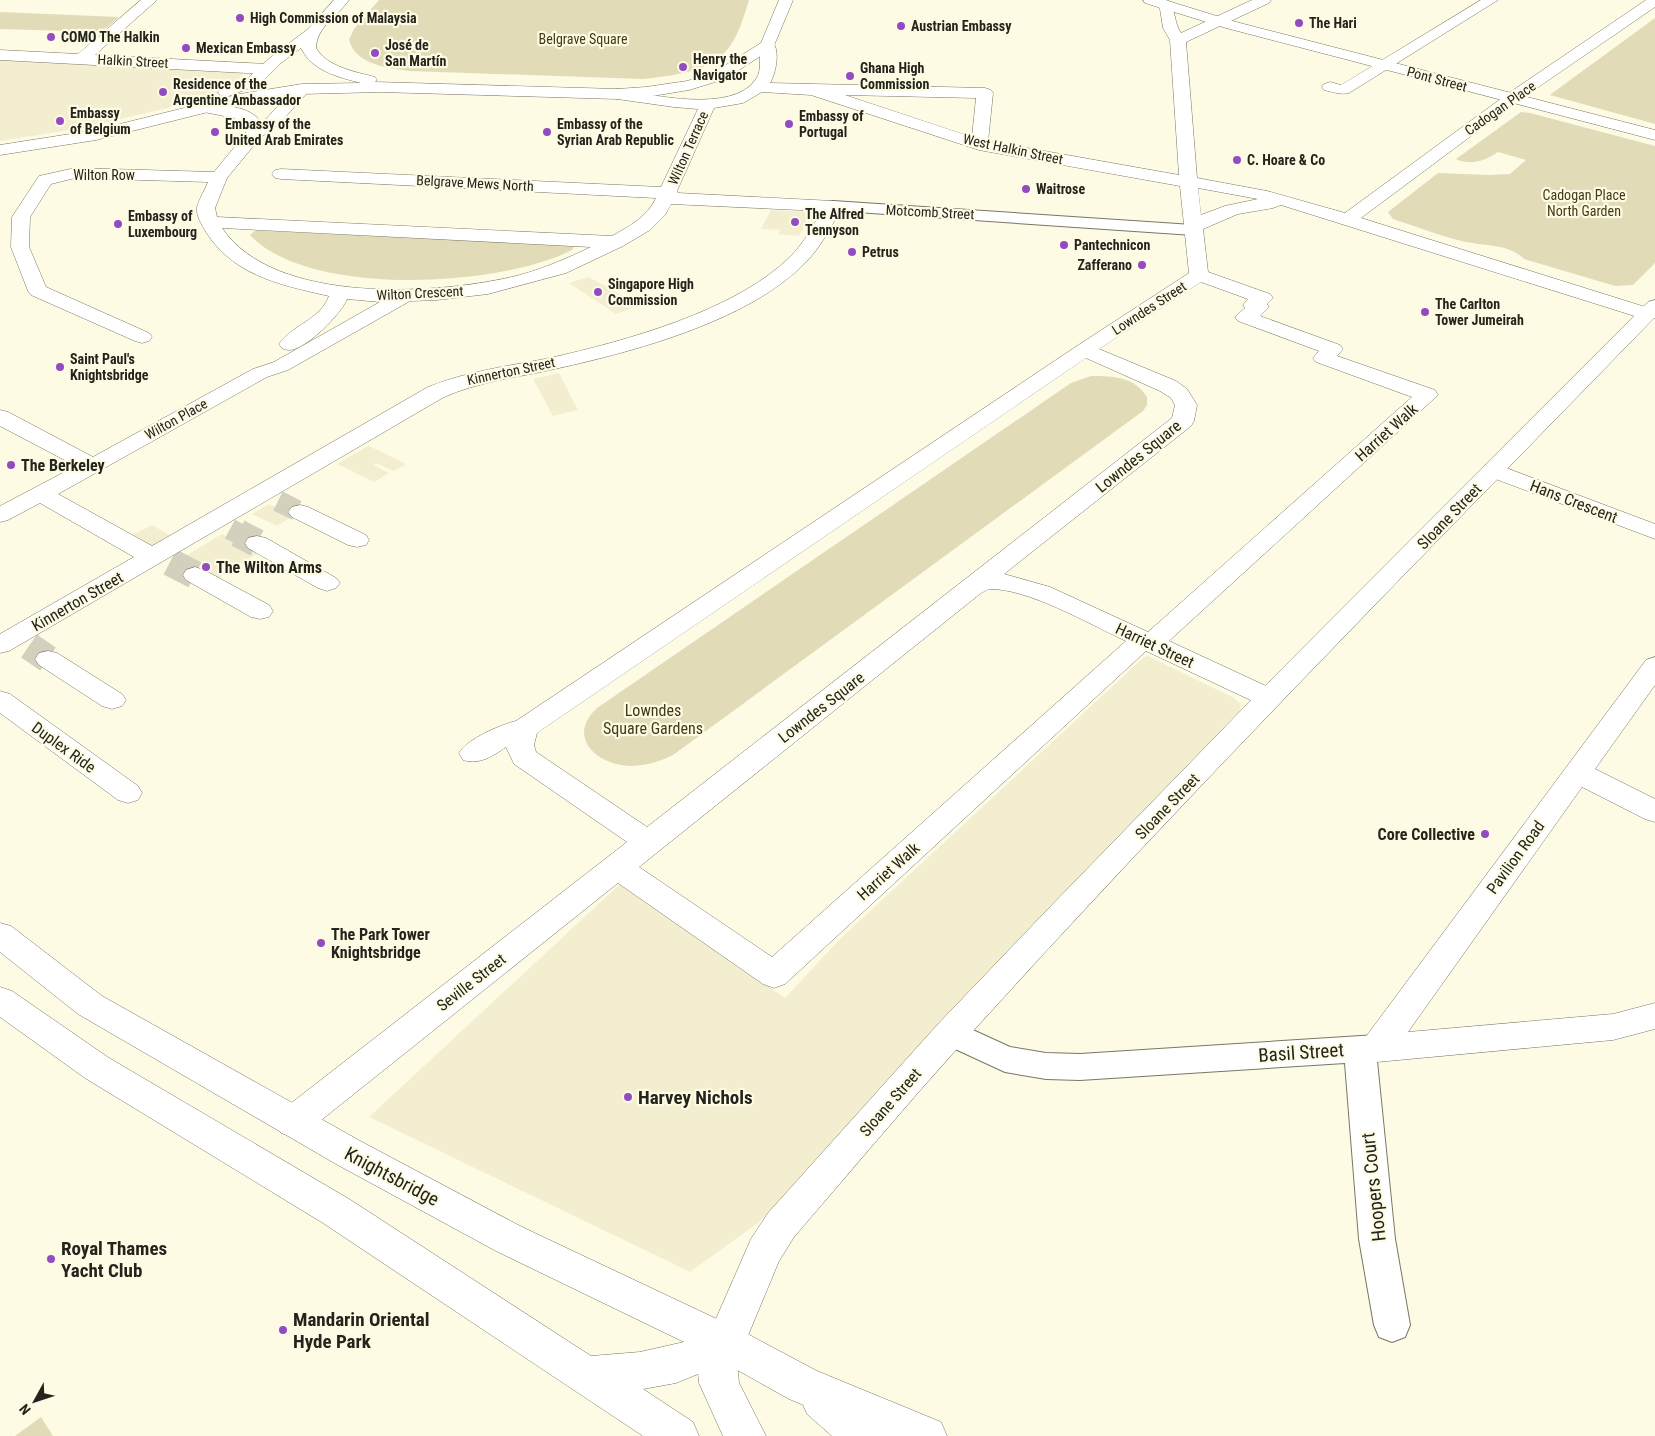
<svg xmlns="http://www.w3.org/2000/svg" width="1655" height="1436" font-family="'Roboto Condensed',sans-serif">
	<style>
		.built { fill: #f3eed0 }
		.green { fill: #e1dbb7 }
		.lines { fill: none; stroke-linecap: round; stroke-linejoin: round }
		.minor-tunnel-far1 { stroke: #d3d0bd; stroke-width: 21; stroke-dasharray: 21 11; stroke-linecap: butt }
		.minor-tunnel { stroke: #d3d0bd; stroke-width: 28; stroke-dasharray: 28 14; stroke-linecap: butt }
		.pedestrian-casing { stroke: #797663; stroke-width: 2 }
		.minor-casing { stroke: #797663; stroke-width: 1 }
		.secondary-casing { stroke: #797663; stroke-width: 1 }
		.primary-casing { stroke: #797663; stroke-width: 1 }
		.trunk-casing { stroke: #797663; stroke-width: 1 }
		.pedestrian { fill: #fff; fill-rule: evenodd }
		.minor { fill: #fff; fill-rule: evenodd }
		.secondary { fill: #fff; fill-rule: evenodd }
		.primary { fill: #fff; fill-rule: evenodd }
		.trunk { fill: #fff; fill-rule: evenodd }
		.poi-dot { fill: #924cc0; stroke: #fefbe5; stroke-width: 2 }
		.labels { text-anchor: middle; stroke-width: 4.5; stroke-linejoin: round; paint-order: stroke }
		.far-poi-label { font-size: 14px; font-weight: bold; fill: #25241c; stroke: #fefbe5; text-anchor: start }
		.far-park-label { font-size: 14px; fill: #413a13; stroke: #fefbe5 }
		.far-street-label { font-size: 14px; fill: #25241c; stroke: #fefbe5 }
		.street-label { font-size: 16px; fill: #25241c; stroke: #fefbe5 }
		.poi-label { font-size: 16px; font-weight: bold; fill: #25241c; stroke: #fefbe5; text-anchor: start }
		.park-label { font-size: 16px; fill: #413a13; stroke: #fefbe5 }
		.near-street-label { font-size: 19px; fill: #25241c; stroke: #fefbe5 }
		.near-poi-label { font-size: 19px; font-weight: bold; fill: #25241c; stroke: #fefbe5; text-anchor: start }
	</style>
	<rect width="100%" height="100%" fill="#fefbe5"/>
	<path class="built" d="M0 60 252 65 227 91 168 108 77 129 0 141Z
		M771 210 790 211 812 212 799 236 778 234 780 230 761 229Z
		M589 277 594 280 640 305 616 314 569 283Z
		M559 373 578 410 553 416 533 379Z
		M368 446 371 447 406 464 394 471 376 463 373 465 389 473 374 482 337 464Z
		M269 504 293 516 277 526 252 514Z
		M152 525 172 536 154 547 133 535Z
		M222 534 259 553 214 581 177 561Z
		M1148 656 1234 698 1241 705 1240 710 758 1223 690 1272 369 1117 620 884 785 998 840 939 1144 657Z"/>
	<path class="green" d="M379 0H749C744 16 738 37 727 50 708 72 671 76 643 79L410 71C388 68 356 65 349 40L354 29Z
		M0 12 119 17 102 32 0 29Z
		M1655 18V124L1550 95 1551 94Z
		M1521 112 1530 113 1655 146V263L1633 285 1615 286 1524 259C1510 245 1490 246 1472 243 1447 239 1418 227 1393 219L1388 212 1438 173 1489 175 1510 174 1526 160 1498 152C1485 161 1470 166 1456 159Z
		M256 230 574 246 572 250C500 287 309 298 250 235Z
		M1091 376C1113 376 1135 377 1147 397V405L1143 411 673 755C657 763 639 768 621 765 589 759 570 733 597 708L1071 383Z
		M41 1417 53 1436H15Z"/>
	<g class="lines">
		<path class="minor-tunnel-far1" d="M278 501 300 512
			M230 529 241 535"/>
		<path class="minor-tunnel" d="M238 533 257 543
			M170 562 195 575
			M29 646 48 659"/>
		<g class="pedestrian-casing">
			<path id="pedestrian" d="M833 201 1193 225 1199 226 1202 230 1199 234 1193 235 827 210 824 206 827 202Z
				M951 1020 1010 1047 1046 1053 1080 1054 1377 1035 1388 1039 1393 1048 1388 1057 1377 1061 1395 1239 1410 1325 1405 1337 1392 1342 1379 1337 1374 1325 1359 1239 1345 1063 1080 1080 1046 1079 1005 1072 940 1042 935 1033 940 1024Z"/>
		</g>
		<g class="minor-casing">
			<path id="minor" d="M141 0H157L95 55 266 64 271 66 274 69 271 72 266 74 0 60V50L78 54Z
				M1165 0 1169 1C1176 11 1174 23 1181 33L1252 0H1271L1269 3 1186 42 1197 178 1267 191 1345 213 1506 95 1646 0H1655V7L1518 101 1361 218 1655 310V318L1648 320 1641 318 1281 205 1273 208 1238 214 1203 229 1208 272 1270 294 1273 298 1267 304 1269 307 1260 316 1340 345 1343 349 1337 356 1435 390 1438 395 1169 641 1279 692 1283 698 1279 704 1269 707 1259 704 1146 651 785 984 774 988 763 984 618 883 305 1133 293 1137 281 1133 276 1122 281 1111 627 842 514 764 506 747C493 756 480 765 463 760L459 753C467 739 500 725 516 721L1077 346 1189 273 1180 186 979 150 811 95 762 92 743 103 714 108 677 191 678 193 833 201 839 202 842 206C832 226 821 247 805 263 748 322 629 353 550 370 514 378 478 382 444 397L9 651 0 653V634L134 557 40 503 8 520 0 522V506L76 466 0 426V410L8 412 93 457 253 369 274 362 380 302 347 299C342 313 306 350 289 350 288 350 283 349 282 348L279 344C292 325 320 320 329 296 281 285 234 276 206 232 202 225 196 216 197 207 199 199 205 190 208 182L75 178 51 184 30 217 29 247 46 287 149 333 152 337 149 341 142 343 135 341 31 295 28 291 11 247 12 217 39 176 75 168 214 172 246 133 247 126 234 118 199 111 197 108 199 105 205 103C223 106 249 105 261 122L267 118 296 86H308L310 89 308 92 279 124 260 138 227 178 215 208 217 217 612 236C630 226 647 217 656 198L281 179 275 178 272 174 275 170 281 169 661 187 698 109 674 107 617 99 611 97 609 94 611 91 617 89C652 95 733 114 756 79 764 68 756 52 763 42H773C780 52 776 73 770 83L985 88 991 90 993 93 988 141 1179 175 1170 40 1163 28 1160 9 1157 4 1159 1ZM845 95 976 98 972 137ZM1198 188 1258 199 1225 206 1201 215ZM671 204 821 211C813 227 804 242 792 255 737 311 625 341 550 358 509 366 468 371 428 387L152 546 58 494 267 377 288 370 410 301 437 300 488 294 566 273 623 246 650 230 665 215ZM222 228 591 247C568 258 545 268 520 275 441 295 274 306 222 228ZM1201 282 1248 299 1243 305 1245 308 1235 317 1238 321 1319 351 1313 358 1316 362 1412 397 1148 632 1050 587 1004 574 1191 426 1194 421 1197 405 1187 389 1176 381 1099 349ZM1086 358 1160 391 1171 398 1175 405 1172 418 647 827 536 752 534 745 537 733ZM989 589C1028 588 1089 624 1126 641L772 957 639 867 981 593Z
				M1481 0H1498L1349 93C1340 95 1333 92 1324 90L1322 87 1324 84 1330 82 1341 85Z
				M1493 463 1655 524V539L1485 475 1482 470 1485 465Z
				M300 505 308 507 366 535 369 540 366 545 357 547 348 545 292 517 288 512 292 507Z
				M257 536 266 538 336 578 340 583 336 588 327 591 318 588 248 548 245 543 248 538Z
				M195 567 204 570 269 605 273 611 269 617 260 619 251 617 186 580 183 575 186 570Z
				M48 651 57 653 122 694 126 700 122 706 112 709 102 706 39 665 35 659 39 653Z
				M1655 657V685L1595 769 1655 799V822L1645 819 1582 787 1408 1032 1613 1014 1655 1003V1029L1613 1040 1377 1062 1365 1058 1360 1048 1365 1038 1646 660Z
				M0 691 10 694 138 786 142 793 138 800 128 803 118 800 0 713Z"/>
		</g>
		<g class="secondary-casing">
			<path id="secondary" d="M334 0H349C337 17 317 26 316 48 327 67 356 72 375 77L377 80 375 82 617 89 646 87 687 81 713 73 761 43 779 0H793L773 48 725 79 689 90 646 97 617 99 380 92 302 94 240 104 96 140 0 155V145L96 130 240 94 302 84 361 83C338 77 312 71 301 48L281 63 260 84 226 97 220 95 218 92 220 89 248 78 271 57 308 29Z
				M1143 0H1165L1236 22 1655 130V140L1226 28 1145 3Z"/>
		</g>
		<g class="primary-casing">
			<path id="primary" d="M1655 300V317C1423 556 1188 793 964 1041 906 1105 851 1171 794 1237L779 1261 737 1362 739 1383 766 1436H723L699 1383 697 1362 751 1239 768 1213 939 1023 1051 906 1259 692 1648 302Z
				M821 1380 835 1386 877 1422 883 1436H832L807 1414 801 1400 807 1386Z"/>
		</g>
		<g class="trunk-casing">
			<path id="trunk" d="M0 923 11 926 102 996 362 1142 522 1227 738 1329 817 1371 941 1422 947 1436H878L789 1399 725 1363 676 1383 643 1389 693 1422 699 1436H643L323 1223 85 1078 0 1017V987L12 991 109 1058 349 1199 591 1356 640 1352 684 1342 496 1251 336 1164 78 1014 0 952Z"/>
		</g>
		<use href="#pedestrian" class="pedestrian"/>
		<use href="#minor" class="minor"/>
		<use href="#secondary" class="secondary"/>
		<use href="#primary" class="primary"/>
		<use href="#trunk" class="trunk"/>
	</g>
	<g class="poi-dot">
		<circle cx="240" cy="18" r="5"/>
		<circle cx="1299" cy="23" r="5"/>
		<circle cx="901" cy="26" r="5"/>
		<circle cx="51" cy="37" r="5"/>
		<circle cx="186" cy="48" r="5"/>
		<circle cx="375" cy="53" r="5"/>
		<circle cx="683" cy="67" r="5"/>
		<circle cx="850" cy="76" r="5"/>
		<circle cx="163" cy="92" r="5"/>
		<circle cx="60" cy="121" r="5"/>
		<circle cx="789" cy="124" r="5"/>
		<circle cx="215" cy="132" r="5"/>
		<circle cx="547" cy="132" r="5"/>
		<circle cx="1237" cy="160" r="5"/>
		<circle cx="1026" cy="189" r="5"/>
		<circle cx="795" cy="222" r="5"/>
		<circle cx="118" cy="224" r="5"/>
		<circle cx="1064" cy="245" r="5"/>
		<circle cx="852" cy="252" r="5"/>
		<circle cx="1142" cy="265" r="5"/>
		<circle cx="598" cy="292" r="5"/>
		<circle cx="1425" cy="312" r="5"/>
		<circle cx="60" cy="367" r="5"/>
		<circle cx="11" cy="465" r="5"/>
		<circle cx="206" cy="567" r="5"/>
		<circle cx="1485" cy="834" r="5"/>
		<circle cx="321" cy="943" r="5"/>
		<circle cx="628" cy="1097" r="5"/>
		<circle cx="51" cy="1259" r="5"/>
		<circle cx="283" cy="1330" r="5"/>
	</g>
	<g class="labels">
		<g class="far-poi-label">
			<text x="250" y="23">High Commission of Malaysia</text>
			<text x="1309" y="28">The Hari</text>
			<text x="911" y="31">Austrian Embassy</text>
			<text x="61" y="42">COMO The Halkin</text>
			<text x="385" y="50">José de<tspan x="385" dy="16">San Martín</tspan></text>
			<text x="196" y="53">Mexican Embassy</text>
			<text x="693" y="64">Henry the<tspan x="693" dy="16">Navigator</tspan></text>
			<text x="860" y="73">Ghana High<tspan x="860" dy="16">Commission</tspan></text>
			<text x="173" y="89">Residence of the<tspan x="173" dy="16">Argentine Ambassador</tspan></text>
			<text x="70" y="118">Embassy<tspan x="70" dy="16">of Belgium</tspan></text>
			<text x="799" y="121">Embassy of<tspan x="799" dy="16">Portugal</tspan></text>
			<text x="225" y="129">Embassy of the<tspan x="225" dy="16">United Arab Emirates</tspan></text>
			<text x="557" y="129">Embassy of the<tspan x="557" dy="16">Syrian Arab Republic</tspan></text>
			<text x="1247" y="165">C. Hoare &amp; Co</text>
			<text x="1036" y="194">Waitrose</text>
			<text x="805" y="219">The Alfred<tspan x="805" dy="16">Tennyson</tspan></text>
			<text x="128" y="221">Embassy of<tspan x="128" dy="16">Luxembourg</tspan></text>
			<text x="1074" y="250">Pantechnicon</text>
			<text x="862" y="257">Petrus</text>
			<text x="1132" y="270" text-anchor="end">Zafferano</text>
			<text x="608" y="289">Singapore High<tspan x="608" dy="16">Commission</tspan></text>
			<text x="1435" y="309">The Carlton<tspan x="1435" dy="16">Tower Jumeirah</tspan></text>
			<text x="70" y="364">Saint Paul's<tspan x="70" dy="16">Knightsbridge</tspan></text>
		</g>
		<g class="far-park-label">
			<text x="583" y="44">Belgrave Square</text>
			<text x="1584" y="200">Cadogan Place<tspan x="1584" dy="16">North Garden</tspan></text>
		</g>
		<g class="far-street-label">
			<text transform="translate(133 61) rotate(3)" y="5">Halkin Street</text>
			<text transform="translate(1437 79) rotate(15)" y="5">Pont Street</text>
			<text transform="translate(1500 108) rotate(-35)" y="5">Cadogan Place</text>
			<text transform="translate(688 148) rotate(-66)" y="5">Wilton Terrace</text>
			<text transform="translate(1013 149) rotate(12)" y="5">West Halkin Street</text>
			<text x="104" y="180">Wilton Row</text>
			<text transform="translate(475 183) rotate(3)" y="5">Belgrave Mews North</text>
			<text transform="translate(930 212) rotate(3)" y="5">Motcomb Street</text>
			<text transform="translate(420 293) rotate(-3)" y="5">Wilton Crescent</text>
			<text transform="translate(1149 308) rotate(-33)" y="5">Lowndes Street</text>
			<text transform="translate(511 371) rotate(-12)" y="5">Kinnerton Street</text>
			<text transform="translate(176 419) rotate(-29)" y="5">Wilton Place</text>
		</g>
		<g class="street-label">
			<text transform="translate(1386 432) rotate(-42)" y="6">Harriet Walk</text>
			<text transform="translate(1138 456) rotate(-39)" y="6">Lowndes Square</text>
			<text transform="translate(1574 501) rotate(21)" y="6">Hans Crescent</text>
			<text transform="translate(1449 516) rotate(-46)" y="6">Sloane Street</text>
			<text transform="translate(77 601) rotate(-30)" y="6">Kinnerton Street</text>
			<text transform="translate(1155 645) rotate(25)" y="6">Harriet Street</text>
			<text transform="translate(821 707) rotate(-38)" y="6">Lowndes Square</text>
			<text transform="translate(64 747) rotate(36)" y="6">Duplex Ride</text>
			<text transform="translate(1167 806) rotate(-46)" y="6">Sloane Street</text>
			<text transform="translate(1515 857) rotate(-54)" y="6">Pavilion Road</text>
			<text transform="translate(888 871) rotate(-42)" y="6">Harriet Walk</text>
			<text transform="translate(471 982) rotate(-38)" y="6">Seville Street</text>
			<text transform="translate(890 1102) rotate(-49)" y="6">Sloane Street</text>
		</g>
		<g class="poi-label">
			<text x="21" y="471">The Berkeley</text>
			<text x="216" y="573">The Wilton Arms</text>
			<text x="1475" y="840" text-anchor="end">Core Collective</text>
			<text x="331" y="940">The Park Tower<tspan x="331" dy="18">Knightsbridge</tspan></text>
		</g>
		<g class="park-label">
			<text x="653" y="716">Lowndes<tspan x="653" dy="18">Square Gardens</tspan></text>
		</g>
		<g class="near-street-label">
			<text transform="translate(1301 1052) rotate(-4)" y="7">Basil Street</text>
			<text transform="translate(392 1176) rotate(28)" y="7">Knightsbridge</text>
			<text transform="translate(1373 1187) rotate(-96)" y="7">Hoopers Court</text>
		</g>
		<g class="near-poi-label">
			<text x="638" y="1104">Harvey Nichols</text>
			<text x="61" y="1255">Royal Thames<tspan x="61" dy="22">Yacht Club</tspan></text>
			<text x="293" y="1326">Mandarin Oriental<tspan x="293" dy="22">Hyde Park</tspan></text>
		</g>
	</g>
	<g transform="translate(35 1401) rotate(230)" stroke="#fefbe5" stroke-width="4" paint-order="stroke">
	<path d="M0-4L9 19L0 12L-9 19Z" fill="#25241c"/>
	<text y="-8" font-size="14" font-weight="bold" text-anchor="middle" fill="#25241c">N</text>
	</g>
</svg>
